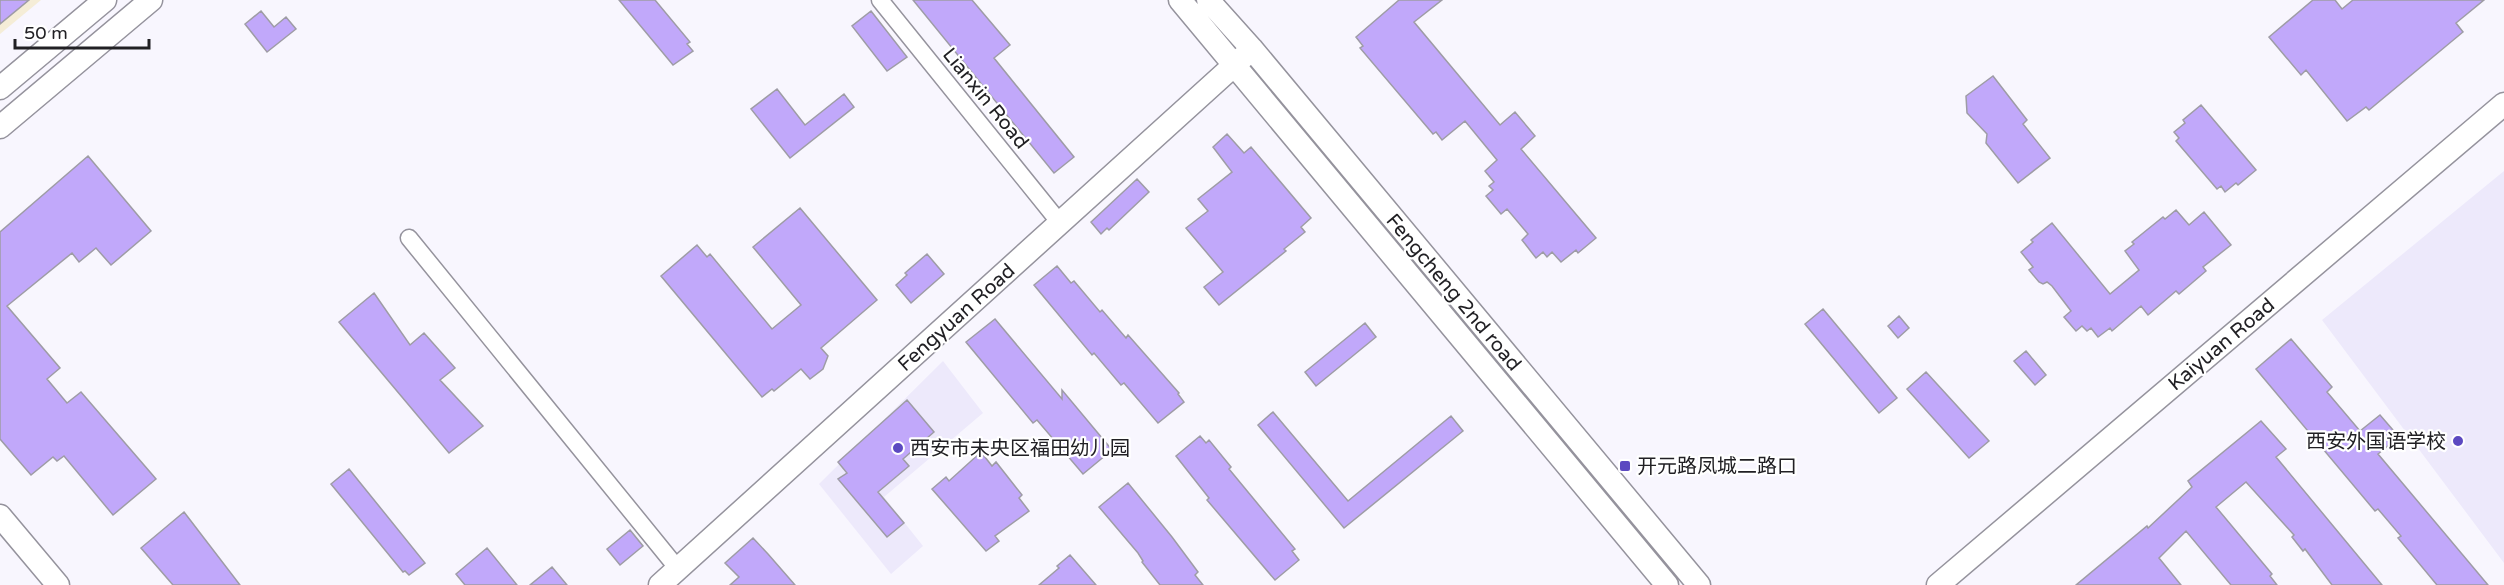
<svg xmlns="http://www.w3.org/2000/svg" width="2504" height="585" font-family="'Varela Round','Noto Sans SC',sans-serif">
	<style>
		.built { fill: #ede9fb }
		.medical { fill: #f5edd7 }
		.building { fill: #c1a8fa; stroke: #9e9ca5; stroke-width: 1.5 }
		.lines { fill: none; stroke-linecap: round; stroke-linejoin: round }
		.street-casing { stroke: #95939d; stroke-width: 19 }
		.secondary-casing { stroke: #95939d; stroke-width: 25 }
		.street { stroke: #fff; stroke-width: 16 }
		.secondary { stroke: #fff; stroke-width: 22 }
		.poi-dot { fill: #5c49c1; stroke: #fff; stroke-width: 2 }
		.labels { text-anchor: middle; stroke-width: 4.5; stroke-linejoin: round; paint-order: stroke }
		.street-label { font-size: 20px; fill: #212024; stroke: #fff }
		.poi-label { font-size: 20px; fill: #212024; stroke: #fff; text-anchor: start }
	</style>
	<rect width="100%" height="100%" fill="#f8f6fe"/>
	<path class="built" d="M2504 171V563L2322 320Z
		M943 361 983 413 884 497 923 546 891 574 819 484Z"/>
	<path class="medical" d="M0 0H41L0 34Z"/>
	<path class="building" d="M0 0H29L0 24Z
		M619 0H655L690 42 687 44 693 51 673 65Z
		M913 0H972L1010 45 994 58 1074 157 1054 173Z
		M1399 0H1442L1414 22 1500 125 1515 112 1535 136 1521 149 1596 238 1578 253 1576 250 1561 262 1552 252 1547 257 1543 252 1536 258 1522 240 1528 234 1507 209 1501 214 1486 196 1493 190 1489 186 1494 182 1485 171 1497 160 1465 121 1442 140 1436 132 1433 134 1360 48 1363 46 1356 37Z
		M2313 0H2335L2342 9 2353 0H2484L2456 23 2463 32 2369 110 2366 107 2347 121 2306 70 2301 75 2269 37Z
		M261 11 274 27 286 17 296 29 267 52 245 24Z
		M871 11 907 57 887 71 852 26Z
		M1993 76 2027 120 2023 124 2050 158 2018 183 1986 143 1987 134 1967 113 1966 96Z
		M777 89 805 125 844 94 854 107 790 158 751 109Z
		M2201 105 2256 170 2238 185 2236 183 2225 192 2221 186 2217 189 2176 141 2179 138 2174 132 2185 123 2183 120Z
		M1227 134 1244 153 1251 147 1311 218 1301 227 1305 232 1284 249 1286 251 1219 305 1204 287 1223 272 1186 228 1208 211 1198 199 1232 172 1213 147Z
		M88 156 151 231 111 265 96 248 79 262 72 253 7 306 60 368 47 379 67 403 81 392 156 479 113 515 64 456 57 461 53 457 31 475 0 439V232Z
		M1137 179 1149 192 1109 230 1107 228 1101 234 1091 222Z
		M800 208 877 300 821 348 828 356 823 369 810 379 801 369 774 391 772 389 762 397 661 276 697 245 707 257 710 254 772 329 801 305 753 247Z
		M2176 210 2189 225 2204 212 2231 245 2203 267 2206 271 2179 294 2176 291 2148 315 2141 306 2112 331 2110 328 2098 337 2091 328 2087 331 2082 326 2076 331 2064 317 2071 311 2052 286 2047 282 2043 284 2039 282 2029 270 2033 267 2021 252 2033 242 2031 240 2052 223 2110 294 2139 270 2125 251 2134 244 2132 242 2163 217 2165 219Z
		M927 254 944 274 911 303 896 285 907 275 905 273Z
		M1057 266 1071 283 1074 281 1100 312 1102 310 1126 338 1128 335 1179 393 1178 394 1184 402 1158 423 1124 383 1121 385 1094 353 1092 355 1034 285Z
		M374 293 410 345 424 333 455 368 440 380 483 426 449 453 339 322Z
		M1823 309 1897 398 1879 413 1805 324Z
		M1899 316 1909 328 1898 338 1888 326Z
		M995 319 1062 399V390L1112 450 1083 474 1037 420 1033 423 966 342Z
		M1365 323 1376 337 1316 386 1305 372Z
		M2291 339 2332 387 2327 392 2360 431 2380 415 2399 437 2378 454 2488 585H2437L2398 538 2401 536 2378 509 2375 511 2256 369Z
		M2026 351 2046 375 2035 385 2014 361Z
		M1926 372 1989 441 1969 458 1907 389Z
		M907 400 934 432 903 459 909 466 878 492 904 523 887 537 838 479 847 473 838 462Z
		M1273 412 1348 501 1451 416 1463 431 1344 528 1258 425Z
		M2261 421 2286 449 2276 457 2382 585H2332L2305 549 2303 551 2292 537 2294 535 2246 482 2216 507 2272 574 2270 576 2277 585H2231L2186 531 2159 558 2181 585H2076L2147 526 2148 528 2192 487 2188 481Z
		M1200 436 1206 443 1209 440 1231 467 1229 469 1295 549 1292 551 1299 560 1275 580 1207 500 1209 498 1176 456Z
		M981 452 992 466 996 462 1022 495 1019 498 1029 511 995 536 999 541 986 551 932 489 946 477 949 481Z
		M349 469 425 563 409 575 405 571 403 572 331 484Z
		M1128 483 1172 537 1198 572 1195 575 1203 585H1160L1142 562 1143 561 1138 553 1099 507Z
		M184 512 240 585H173L141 548Z
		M630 530 643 546 620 565 607 549Z
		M753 538 768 554 795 585H730L739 577 725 563Z
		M487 548 517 585H465L456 574Z
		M1070 555 1096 585H1039L1059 568 1057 566Z
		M552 567 567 585H530Z"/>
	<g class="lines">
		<g class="street-casing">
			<path id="street" d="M880 0 1060 223
				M409 238 678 569"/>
		</g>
		<g class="secondary-casing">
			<path id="secondary" d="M1180 0 1667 585
				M1208 0 1252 49 1699 585
				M0 88 105 0
				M0 127 151 0
				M0 516 58 585
				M660 585 1252 49
				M1938 585 2504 104"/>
		</g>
		<use href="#street" class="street"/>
		<use href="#secondary" class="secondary"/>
	</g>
	<g class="poi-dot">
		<circle cx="2458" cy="441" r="6"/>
		<circle cx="898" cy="448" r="6"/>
		<rect x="1619" y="460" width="12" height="12" rx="3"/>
	</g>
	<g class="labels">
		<g class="street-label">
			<text transform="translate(986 98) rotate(51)" y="7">Lianxin Road</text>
			<text transform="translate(1454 292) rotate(50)" y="7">Fengcheng 2nd road</text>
			<text transform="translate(956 317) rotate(-42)" y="7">Fengyuan Road</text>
			<text transform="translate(2221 344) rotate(-40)" y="7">Kaiyuan Road</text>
		</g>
		<g class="poi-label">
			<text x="2446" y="448" text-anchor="end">西安外国语学校</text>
			<text x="910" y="455">西安市未央区福田幼儿园</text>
			<text x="1637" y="473">开元路凤城二路口</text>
		</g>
	</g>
	<path d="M15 39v9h134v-9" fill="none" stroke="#212024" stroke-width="3"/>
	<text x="24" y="39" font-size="18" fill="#212024" stroke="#ffffff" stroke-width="4.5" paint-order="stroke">50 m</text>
</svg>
